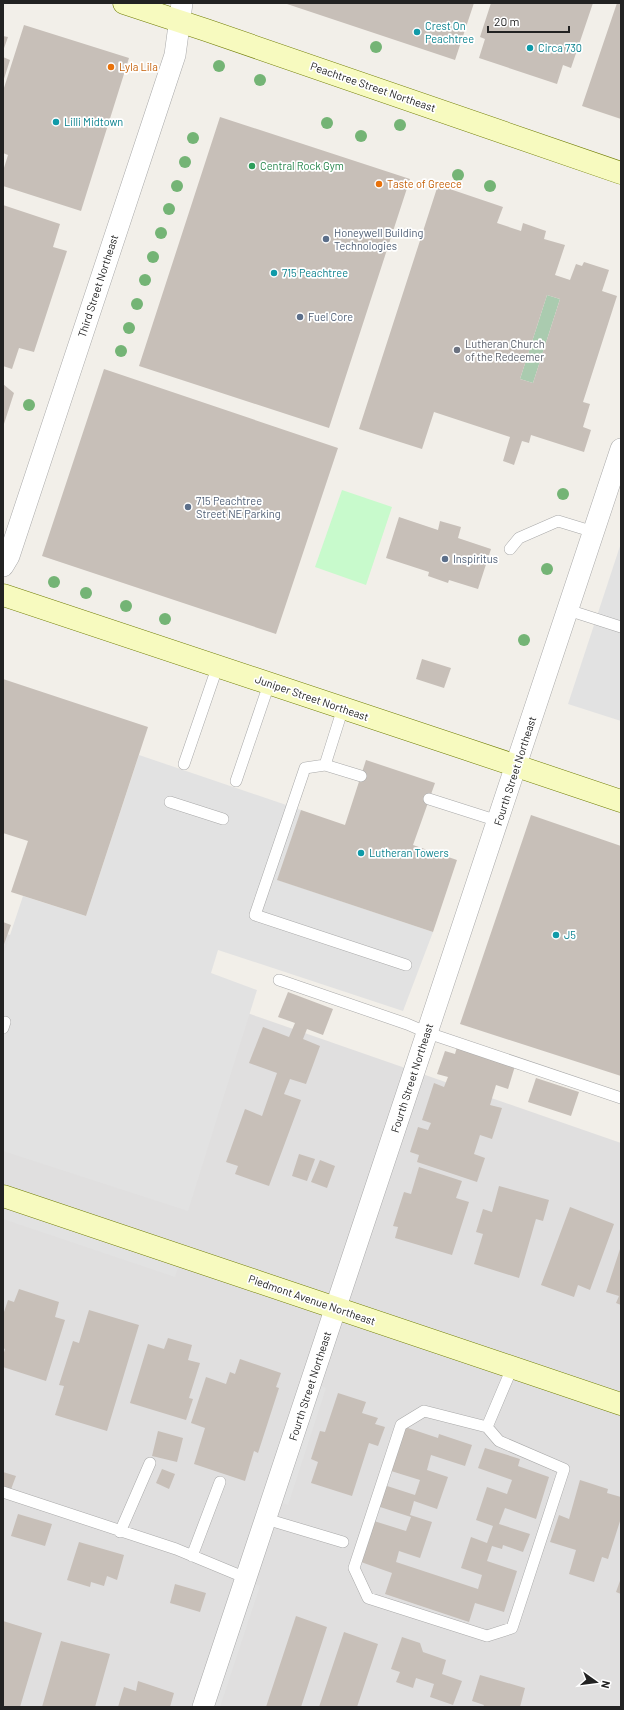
<svg xmlns="http://www.w3.org/2000/svg" width="624" height="1710" font-family="Barlow,sans-serif">
	<style>
		.residential { fill: #e0dfdf }
		.cemetery { fill: #aacbaf }
		.park { fill: #c8facc }
		.parking { fill: #e2e2e2 }
		.building { fill: #c7bfb8; fill-rule: evenodd }
		.lines { fill: none; stroke-linecap: round; stroke-linejoin: round }
		.lane-casing { stroke: #a9a9a9; stroke-width: 12 }
		.street-casing { stroke: #a9a9a9; stroke-width: 22 }
		.secondary-casing { stroke: #707d05; stroke-width: 23 }
		.lane { stroke: #fff; stroke-width: 11 }
		.street { stroke: #fff; stroke-width: 21 }
		.secondary { stroke: #f7fabf; stroke-width: 22 }
		.tree { fill: #74b475 }
		.culture-dot { fill: #0f9aa8; stroke: #fff; stroke-width: 1.5 }
		.food-dot { fill: #e8710a; stroke: #fff; stroke-width: 1.5 }
		.leisure-dot { fill: #2e9e5b; stroke: #fff; stroke-width: 1.5 }
		.service-dot { fill: #5c6f8a; stroke: #fff; stroke-width: 1.5 }
		.worship-dot { fill: #6b7280; stroke: #fff; stroke-width: 1.5 }
		.labels { text-anchor: middle; stroke-width: 3.5; stroke-linejoin: round; paint-order: stroke }
		.culture-label { font-size: 11px; fill: #0d838f; stroke: #fff; text-anchor: start }
		.food-label { font-size: 11px; fill: #c56008; stroke: #fff; text-anchor: start }
		.street-label { font-size: 11px; fill: #222; stroke: #fff }
		.leisure-label { font-size: 11px; fill: #27864d; stroke: #fff; text-anchor: start }
		.service-label { font-size: 11px; fill: #4e5e75; stroke: #fff; text-anchor: start }
		.worship-label { font-size: 11px; fill: #5b616d; stroke: #fff; text-anchor: start }
	</style>
	<rect width="100%" height="100%" fill="#f2efe9"/>
	<path class="residential" d="M3 933 89 958 621 1143V1707H3Z"/>
	<path class="cemetery" d="M547 295 560 299 533 383 520 379Z"/>
	<path class="park" d="M342 490 392 507 366 585 315 567Z"/>
	<path class="parking" d="M621 543V721L568 704Z
		M139 755 301 810 278 880 433 932 403 1011 218 950 211 973 257 990 188 1211 3 1151V956L23 896 86 916Z
		M3 1208 178 1267 175 1277 3 1219Z
		M319 1386 326 1388 288 1505 280 1502Z
		M253 1583 260 1586 220 1707H212Z"/>
	<path class="building" d="M284 3H474L455 60Z
		M491 3H593L571 68 563 65 557 84 479 58 485 39 480 37Z
		M617 3H621V119L582 106Z
		M24 25 129 58 81 211 3 186V171L8 155 3 153V91Z
		M3 36 8 37 3 51Z
		M3 57 10 60 3 82Z
		M220 117 410 179 329 428 139 366Z
		M438 185 503 207 497 223 521 231 523 223 546 231 544 239 565 245 555 275 570 280 576 264 582 266 584 262 609 270 602 291 617 296 583 402 590 404 583 427 591 430 584 452 531 435 529 443 522 441 514 465 503 461 510 437 434 412 422 449 359 429ZM547 295 560 299 533 383 520 379Z
		M3 205 60 224 53 247 67 251 34 352 19 348 12 369 3 366Z
		M104 369 338 448 276 634 42 556Z
		M3 384 14 393 3 427Z
		M399 517 438 530 440 521 461 527 458 538 491 549 478 589 449 580 448 583 428 576 429 572 386 558Z
		M422 659 451 668 444 688 416 679Z
		M3 679 148 727 86 916 11 892 28 841 3 833Z
		M366 760 435 783 413 845 457 860 433 932 277 880 301 810 345 825Z
		M531 815 621 846V1076L460 1024Z
		M3 922 11 925 3 947Z
		M288 992 333 1009 323 1035 307 1029 303 1039 320 1046 306 1084 290 1079 284 1094 301 1100 269 1186 235 1174 238 1166 226 1162 245 1109 262 1116 277 1073 249 1063 263 1027 289 1037 295 1023 278 1017Z
		M457 1047 515 1066 508 1089 496 1085 490 1105 502 1108 492 1139 480 1135 474 1154 485 1158 477 1182 417 1162 419 1155 410 1152 418 1127 428 1130 431 1123 422 1120 434 1083 444 1087 448 1077 437 1074 445 1051 455 1054Z
		M536 1078 579 1092 571 1116 528 1102Z
		M299 1154 315 1159 307 1181 292 1176Z
		M320 1160 335 1166 327 1188 311 1182Z
		M419 1167 462 1181 456 1198 469 1202 452 1255 395 1238 398 1227 393 1226 404 1192 411 1194Z
		M499 1186 549 1200 543 1221 536 1219 519 1278 474 1264 483 1234 476 1232 483 1209 492 1212Z
		M570 1207 614 1224 590 1290 578 1285 574 1297 541 1285Z
		M621 1246V1305L616 1303 619 1296 606 1292Z
		M19 1289 59 1302 55 1317 65 1320 46 1381 3 1367V1356L5 1349 3 1348V1315L8 1300 14 1302Z
		M89 1310 139 1325 107 1431 55 1415 64 1386 59 1385 73 1341 79 1343Z
		M168 1338 192 1345 188 1360 200 1363 189 1398 193 1399 186 1420 130 1403 148 1344 164 1349Z
		M240 1359 281 1373 276 1387 279 1388 258 1453 254 1451 245 1481 194 1464 205 1428 191 1423 206 1377 226 1384 230 1372 235 1374Z
		M338 1393 366 1402 362 1413 378 1418 375 1424 385 1427 378 1446 369 1443 352 1496 311 1483 318 1462 311 1459 320 1431 325 1432Z
		M405 1427 438 1438 439 1434 472 1445 465 1466 431 1455 427 1470 448 1477 437 1509 414 1501 410 1515 432 1522 420 1558 399 1551 396 1562 478 1589 482 1575 461 1568 471 1537 487 1543 493 1526 476 1520 487 1487 507 1494 512 1480 478 1468 485 1448 520 1459 518 1466 549 1477 536 1519 505 1508 499 1524 530 1534 523 1552 503 1545 502 1549 492 1546 487 1561 517 1571 504 1612 475 1603 469 1622 385 1594 392 1573 361 1562 374 1521 406 1531 411 1517 377 1506 384 1485 415 1495 420 1480 391 1471Z
		M158 1431 183 1438 177 1462 152 1456Z
		M162 1469 175 1474 169 1489 156 1483Z
		M3 1472 16 1476 10 1492 3 1489Z
		M580 1480 608 1489 607 1493 621 1497V1518L608 1559 602 1557 594 1582 569 1574 576 1550 550 1542 559 1515 569 1519Z
		M18 1514 52 1524 45 1546 11 1536Z
		M79 1542 124 1555 117 1580 107 1576 104 1586 91 1582 90 1587 67 1580Z
		M621 1578V1594L616 1592Z
		M175 1584 206 1593 200 1612 170 1603Z
		M296 1616 327 1627 301 1707H266Z
		M3 1621 42 1633 20 1707H3Z
		M344 1632 378 1644 357 1707H319Z
		M402 1637 420 1643 423 1652 446 1660 442 1674 462 1681 453 1705 430 1697 434 1684 416 1678 413 1688 396 1682 400 1672 391 1669Z
		M61 1641 110 1654 95 1707H42Z
		M480 1675 525 1688 520 1707H483L484 1705 472 1701Z
		M138 1681 174 1693 170 1707H118L124 1687 136 1691Z"/>
	<g class="lines">
		<g class="lane-casing">
			<path id="lane" d="M510 549 519 538 558 521 594 532
				M568 610 621 627
				M343 708 325 765 305 768 255 915 406 965
				M184 764 218 665
				M325 765 361 776
				M236 781 269 684
				M429 799 498 821
				M170 802 223 819
				M279 980 407 1024 428 1033 621 1098
				M3 1028 5 1022
				M487 1427 424 1411 401 1425 354 1568 368 1598 487 1636 512 1628 564 1469 499 1441 487 1427 512 1368
				M3 1492 176 1549 246 1578
				M266 1519 343 1542
				M120 1532 150 1463
				M192 1556 220 1482"/>
		</g>
		<g class="street-casing">
			<path id="street" d="M3 566 9 556 175 55 182 3
				M203 1707 621 449"/>
		</g>
		<g class="secondary-casing">
			<path id="secondary" d="M124 3 206 30 621 173
				M3 595C209 662 415 732 621 801
				M3 1196 621 1404"/>
		</g>
		<use href="#lane" class="lane"/>
		<use href="#street" class="street"/>
		<use href="#secondary" class="secondary"/>
	</g>
	<g class="tree">
		<circle cx="376" cy="47" r="6"/>
		<circle cx="219" cy="66" r="6"/>
		<circle cx="260" cy="80" r="6"/>
		<circle cx="327" cy="123" r="6"/>
		<circle cx="400" cy="125" r="6"/>
		<circle cx="361" cy="136" r="6"/>
		<circle cx="193" cy="138" r="6"/>
		<circle cx="185" cy="162" r="6"/>
		<circle cx="458" cy="175" r="6"/>
		<circle cx="177" cy="186" r="6"/>
		<circle cx="490" cy="186" r="6"/>
		<circle cx="169" cy="209" r="6"/>
		<circle cx="161" cy="233" r="6"/>
		<circle cx="153" cy="257" r="6"/>
		<circle cx="145" cy="280" r="6"/>
		<circle cx="137" cy="304" r="6"/>
		<circle cx="129" cy="328" r="6"/>
		<circle cx="121" cy="351" r="6"/>
		<circle cx="29" cy="405" r="6"/>
		<circle cx="563" cy="494" r="6"/>
		<circle cx="547" cy="569" r="6"/>
		<circle cx="54" cy="582" r="6"/>
		<circle cx="86" cy="593" r="6"/>
		<circle cx="126" cy="606" r="6"/>
		<circle cx="165" cy="619" r="6"/>
		<circle cx="524" cy="640" r="6"/>
	</g>
	<g class="culture-dot">
		<circle cx="417" cy="32" r="4"/>
		<circle cx="530" cy="48" r="4"/>
		<circle cx="56" cy="122" r="4"/>
		<circle cx="274" cy="273" r="4"/>
		<circle cx="361" cy="853" r="4"/>
		<circle cx="556" cy="935" r="4"/>
	</g>
	<g class="food-dot">
		<circle cx="111" cy="67" r="4"/>
		<circle cx="379" cy="184" r="4"/>
	</g>
	<circle class="leisure-dot" cx="252" cy="166" r="4"/>
	<g class="service-dot">
		<circle cx="326" cy="239" r="4"/>
		<circle cx="300" cy="317" r="4"/>
		<circle cx="188" cy="507" r="4"/>
		<circle cx="445" cy="559" r="4"/>
	</g>
	<circle class="worship-dot" cx="457" cy="350" r="4"/>
	<g class="labels">
		<g class="culture-label">
			<text x="425" y="30">Crest On<tspan x="425" dy="13">Peachtree</tspan></text>
			<text x="538" y="52">Circa 730</text>
			<text x="64" y="126">Lilli Midtown</text>
			<text x="282" y="277">715 Peachtree</text>
			<text x="369" y="857">Lutheran Towers</text>
			<text x="564" y="939">J5</text>
		</g>
		<g class="food-label">
			<text x="119" y="71">Lyla Lila</text>
			<text x="387" y="188">Taste of Greece</text>
		</g>
		<g class="street-label">
			<text transform="translate(373 87) rotate(19)" y="4">Peachtree Street Northeast</text>
			<text transform="translate(98 286) rotate(-72)" y="4">Third Street Northeast</text>
			<text transform="translate(312 698) rotate(19)" y="4">Juniper Street Northeast</text>
			<text transform="translate(515 771) rotate(-72)" y="4">Fourth Street Northeast</text>
			<text transform="translate(412 1078) rotate(-72)" y="4">Fourth Street Northeast</text>
			<text transform="translate(312 1300) rotate(19)" y="4">Piedmont Avenue Northeast</text>
			<text transform="translate(310 1386) rotate(-72)" y="4">Fourth Street Northeast</text>
		</g>
		<g class="leisure-label">
			<text x="260" y="170">Central Rock Gym</text>
		</g>
		<g class="service-label">
			<text x="334" y="237">Honeywell Building<tspan x="334" dy="13">Technologies</tspan></text>
			<text x="308" y="321">Fuel Core</text>
			<text x="196" y="505">715 Peachtree<tspan x="196" dy="13">Street NE Parking</tspan></text>
			<text x="453" y="563">Inspiritus</text>
		</g>
		<g class="worship-label">
			<text x="465" y="348">Lutheran Church<tspan x="465" dy="13">of the Redeemer</tspan></text>
		</g>
	</g>
	<rect width="624" height="1710" fill="none" stroke="#222222" stroke-width="8"/>
	<g transform="translate(596 1682) rotate(104)" stroke="#ffffff" stroke-width="3" paint-order="stroke">
	<path d="M0-3L7 15L0 10L-7 15Z" fill="#222222"/>
	<text y="-6" font-size="11" font-weight="bold" text-anchor="middle" fill="#222222">N</text>
	</g>
	<path d="M488 26v6h81v-6" fill="none" stroke="#222222" stroke-width="2"/>
	<text x="494" y="26" font-size="12" fill="#222222" stroke="#ffffff" stroke-width="3" paint-order="stroke">20 m</text>
</svg>
